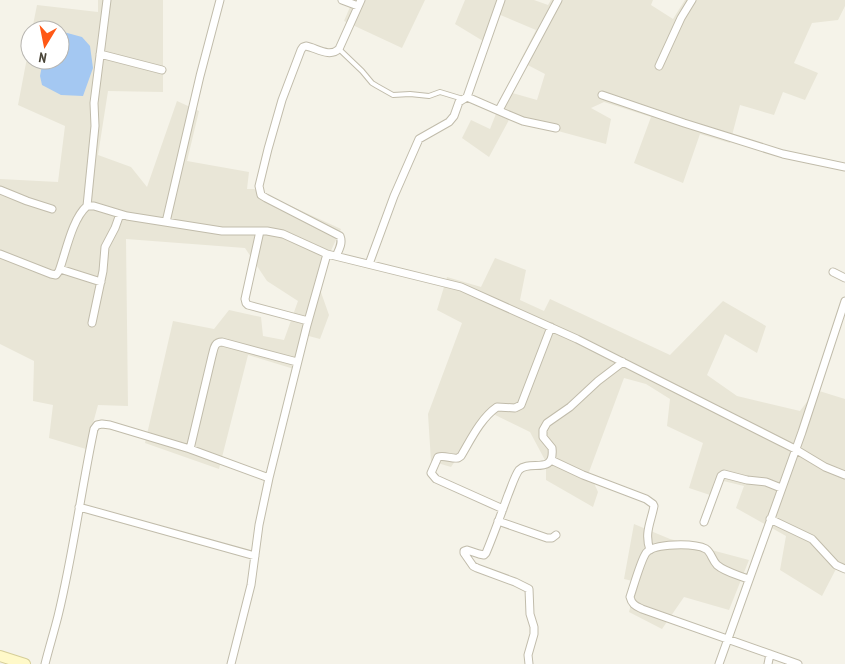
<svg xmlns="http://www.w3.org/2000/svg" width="845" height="664" font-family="'PT Sans Narrow',sans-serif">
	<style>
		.residential { fill: #e9e6d7 }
		.water { fill: #a4c8f2 }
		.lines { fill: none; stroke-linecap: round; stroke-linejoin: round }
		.lane-casing { stroke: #c1bcab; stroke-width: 6 }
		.street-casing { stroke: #c1bcab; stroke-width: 9 }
		.secondary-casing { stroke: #d6ce98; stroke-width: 12 }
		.lane { stroke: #fff; stroke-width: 4 }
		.street { stroke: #fff; stroke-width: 7 }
		.secondary { stroke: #fff9c9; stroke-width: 10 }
	</style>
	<rect width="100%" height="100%" fill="#f5f3e9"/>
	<path class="residential" d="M98 0H163V92L108 91 98 155 131 167 147 187 177 101 199 111 187 161 249 172 247 189H254L341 229 317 281 329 315 320 339 305 335 294 369 248 355 219 469 145 443 173 321 214 329 229 310 261 317 263 336 284 340 298 301 267 281 245 248 126 239 128 406 98 405 86 449 49 438 53 405 33 401 34 361 0 344V179L58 182 65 126 18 105 30 42V60H60V30H32L37 5 98 12Z
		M353 0H425L402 48 344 21Z
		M465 0H534L548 5 551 0H653L651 5 673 19 685 0H845V6L838 20 812 23 794 63 818 73 805 100 783 92 774 115 740 105 730 143 700 134 683 183 634 163 651 117 604 102 591 108 611 119 606 144 510 118 489 157 462 138 471 120 490 129 505 91 537 100 545 74 520 61 536 30 498 14 483 41 455 24Z
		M495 258 526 270 520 300 544 311 550 299 670 355 723 301 766 326 757 353 725 334 707 375 737 396 800 411 816 390 845 399V571L836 569 822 596 780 570 786 536 736 508 744 486 715 479 710 495 689 488 703 443 667 426 670 399 646 384 624 378 589 472 598 492 593 507 546 480V462L530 432 489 412 451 467 431 461 428 414 462 323 437 310 447 277 481 287Z
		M634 524 670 539 749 560 729 610 684 597 662 629 629 612 637 582 624 579Z"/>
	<path class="water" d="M60 31 82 37 90 46 93 68 83 96 61 95 42 85 40 76 43 60H60Z"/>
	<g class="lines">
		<g class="lane-casing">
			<path id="lane" d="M339 49 362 71 372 83 377 86 393 95 410 94 429 96 440 92 463 99"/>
		</g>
		<g class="street-casing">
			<path id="street" d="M342 0 358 6
				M100 54 162 70
				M659 66 681 18 692 0
				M602 95 684 123 783 154 845 167
				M467 97 511 116 523 121 556 128
				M499 110 558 0
				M0 190 27 201 52 209
				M87 206 95 126 94 103 107 0
				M166 222 200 76 220 0
				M260 231 245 299 246 303 248 305 308 321
				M0 254 51 274 56 275 59 271C66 252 72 219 87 206H94L127 216 222 231H267L283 234 327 254 461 287 577 339 795 449 825 467 845 475
				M336 256C339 250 343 243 340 236L266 198 261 195 259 186 268 149 282 100 301 50 303 47 306 46C317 48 329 58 339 49L361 0
				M369 264 394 196 419 139 449 122 454 116 459 102 467 97 501 0
				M60 269 101 282
				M833 272 845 278
				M92 323 103 271 105 247 115 228 120 214
				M190 449 212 356C214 349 214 342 222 342L297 362
				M551 460 583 475 646 499 653 504 654 506C651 522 644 533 650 550
				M79 507 255 556
				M503 509 436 479 431 473 438 457C445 455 451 459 458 458L461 456C471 439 481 418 497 407L515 408 521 405 551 327
				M770 519 812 539 836 565 845 569
				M498 521 547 538H552L556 535
				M704 522 721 476 724 474 747 480 766 482 781 488
				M748 579C738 575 725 572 717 565 712 560 711 552 706 549 694 543 654 543 646 553 641 560 633 588 630 597 632 605 636 606 642 609L798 664
				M45 664C49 648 54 632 58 616 73 555 81 491 94 429L97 425 102 424 110 425 190 449 269 478
				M231 664 251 585 259 525 269 478 307 325 327 254
				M529 664 528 655 534 634V627L530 614 529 589 515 582 477 568 473 566 464 553V551L467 550 479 554 484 555 486 553C494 534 501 514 508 495 511 488 515 475 519 470 530 459 555 476 552 448L543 437V430L547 423 570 407 598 381 623 362
				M719 664 802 432 845 301
				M768 664 770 654"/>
		</g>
		<g class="secondary-casing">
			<path id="secondary" d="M0 656 25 664"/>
		</g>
		<use href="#lane" class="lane"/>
		<use href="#street" class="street"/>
		<use href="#secondary" class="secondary"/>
	</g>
	<g transform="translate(45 45) rotate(190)"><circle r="24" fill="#ffffff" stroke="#b6b4af"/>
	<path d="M0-4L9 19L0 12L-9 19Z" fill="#ff5816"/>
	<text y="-8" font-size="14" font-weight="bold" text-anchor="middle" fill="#494437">N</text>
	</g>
</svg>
